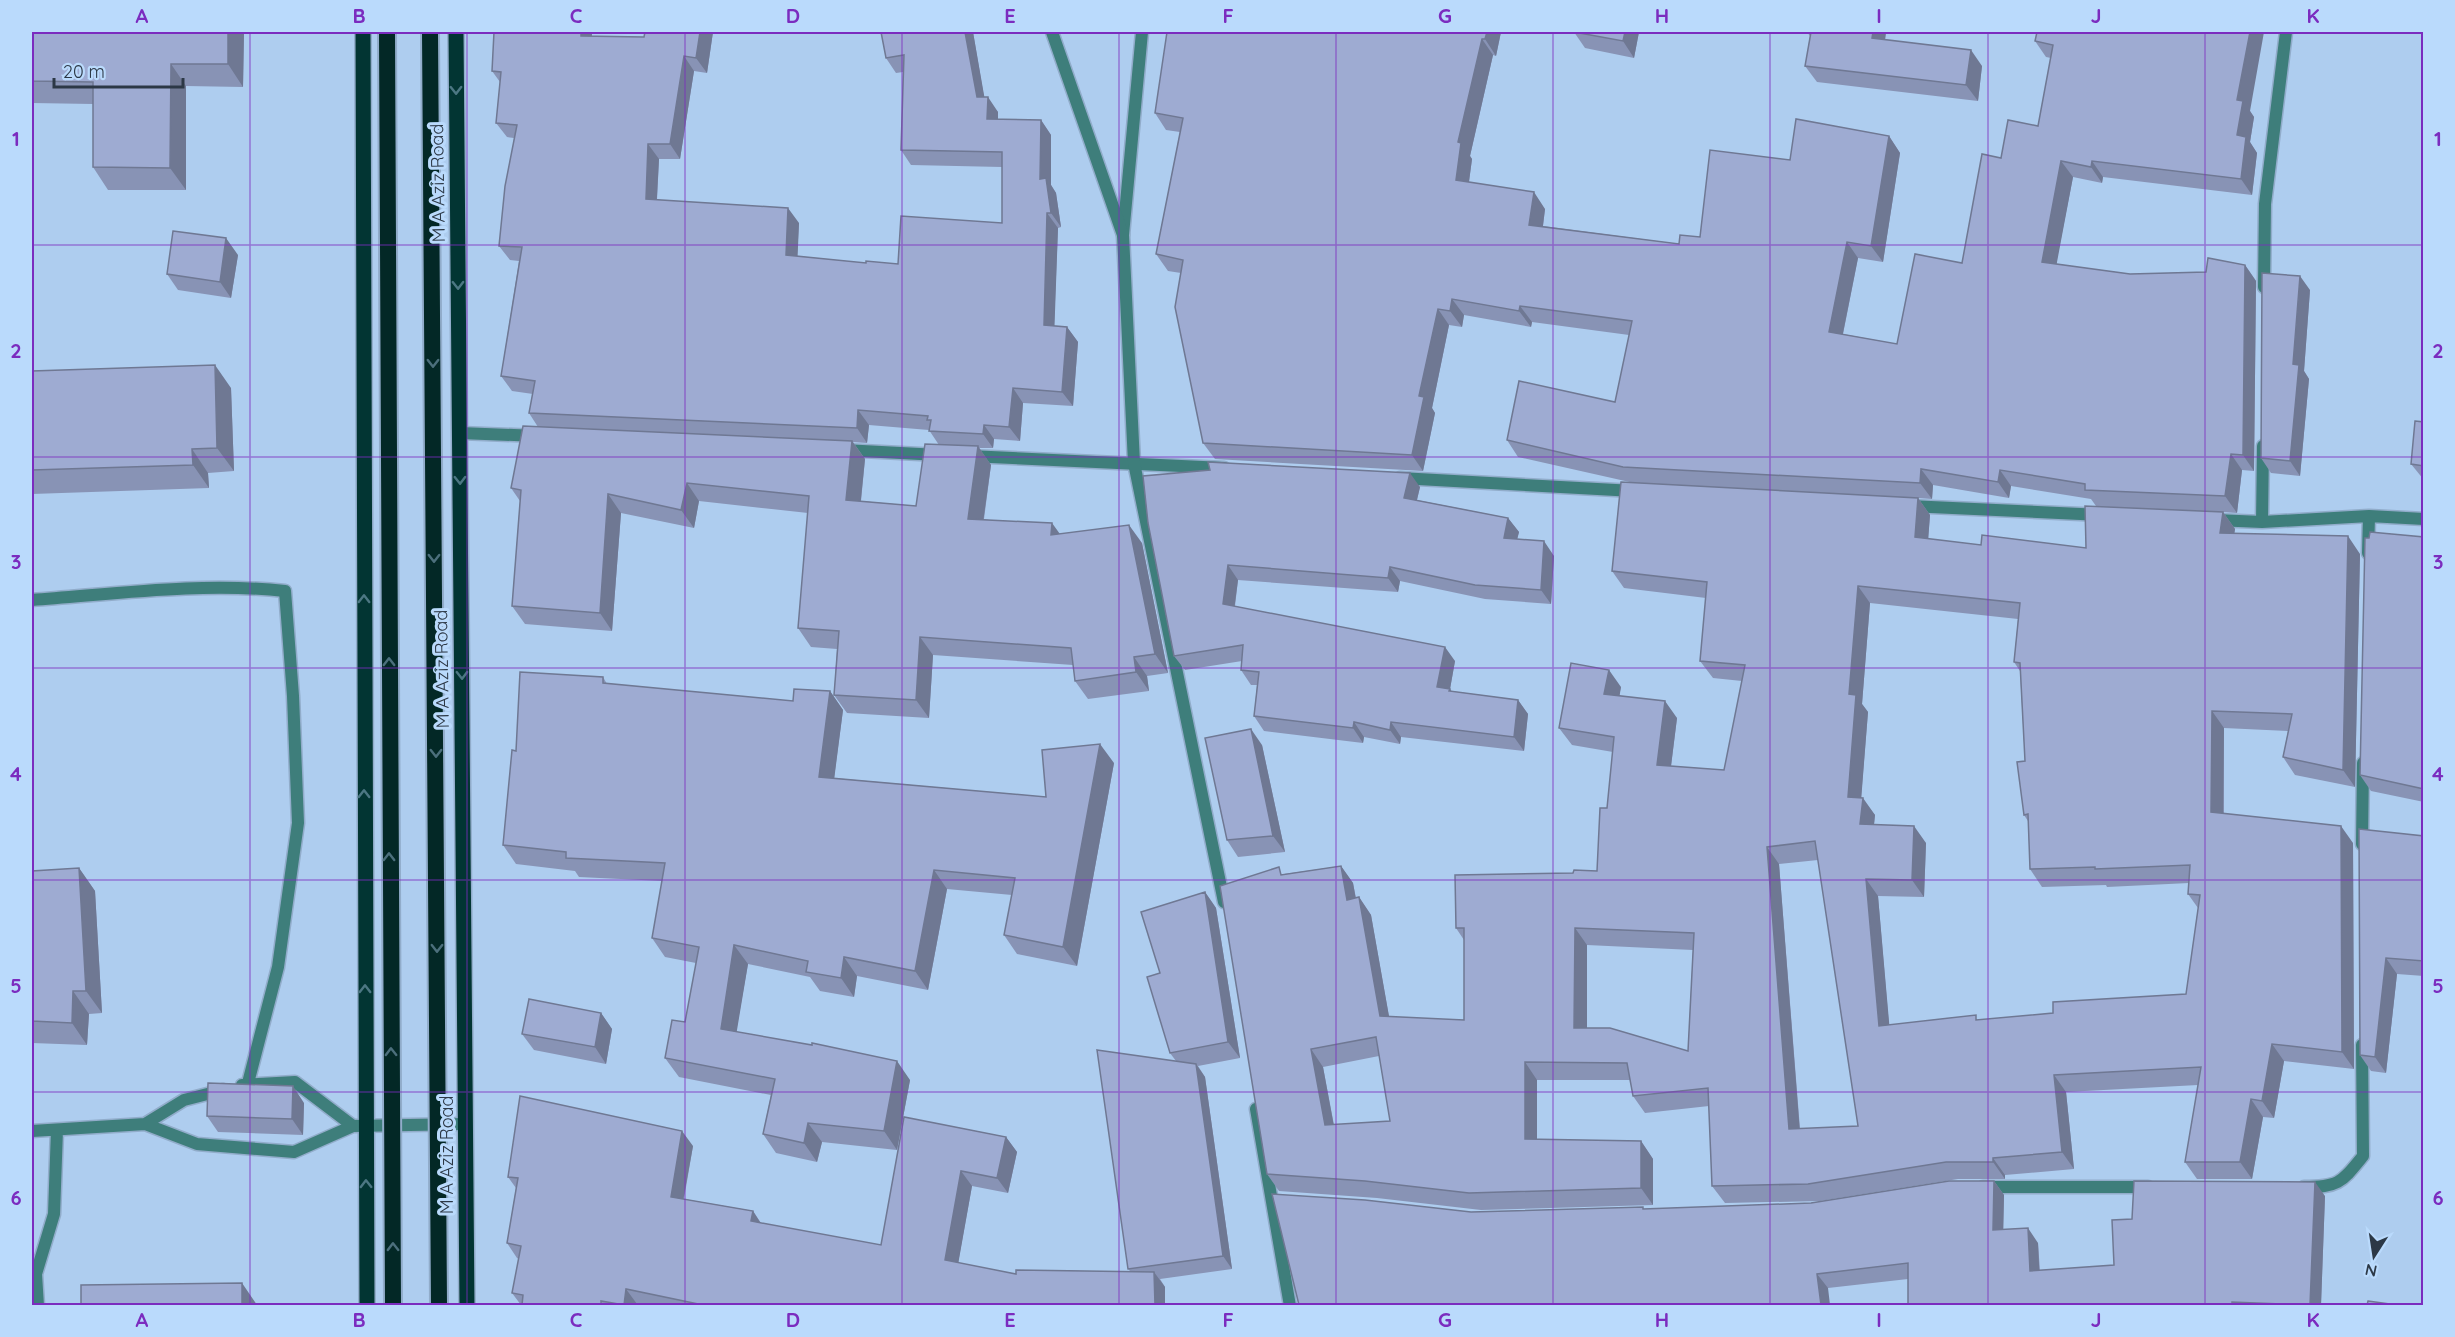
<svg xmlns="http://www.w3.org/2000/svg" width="2455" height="1337" font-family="Quicksand,sans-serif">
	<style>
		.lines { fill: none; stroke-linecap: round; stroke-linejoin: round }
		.service-casing { stroke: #91acca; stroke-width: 15 }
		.minor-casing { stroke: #91acca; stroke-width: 15 }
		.tertiary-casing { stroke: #91acca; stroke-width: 15 }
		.primary-casing { stroke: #91acca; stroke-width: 18 }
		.service { stroke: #3e7e7b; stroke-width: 12 }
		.minor { stroke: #3e7e7b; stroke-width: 12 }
		.tertiary { stroke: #3e7e7b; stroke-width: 12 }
		.primary { stroke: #023533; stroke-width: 15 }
		.trunk-bridge-casing { stroke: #91acca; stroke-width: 20; stroke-linecap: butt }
		.trunk-bridge { stroke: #032826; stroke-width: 16 }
		.wall { fill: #8893b5; fill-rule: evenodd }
		.shaded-wall { fill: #6f7893 }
		.building { fill: #9eabd2; stroke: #6f7893; stroke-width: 1.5; fill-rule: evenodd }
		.oneway { stroke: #4c7783 }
		.oneway2 { stroke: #4c6f7c }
		.grid { fill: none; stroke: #7b2cbf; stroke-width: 1.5; stroke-opacity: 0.55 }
		.labels { text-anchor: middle; stroke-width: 6; stroke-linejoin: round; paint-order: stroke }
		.street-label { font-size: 18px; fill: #2c3846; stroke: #badafc }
		.neatline { fill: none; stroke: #7b2cbf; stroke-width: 2 }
		.grid-label { font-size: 20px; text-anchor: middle; font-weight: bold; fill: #7b2cbf }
	</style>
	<rect width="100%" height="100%" fill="#aecdef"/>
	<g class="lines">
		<g class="service-casing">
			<path id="service" d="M32 600C115 594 201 582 285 591L293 696 298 823 278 967 248 1083
				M242 1085 295 1082 353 1126
				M145 1124 184 1100 223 1090
				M32 1131 145 1124 197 1144 294 1152 353 1126 466 1124
				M36 1274 38 1306
				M32 1277 36 1274 54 1214 57 1130"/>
		</g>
		<g class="minor-casing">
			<path id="minor" d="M1123 235 1142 32
				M2264 287 2265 204 2286 32
				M460 433 538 436
				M843 450 939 455
				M969 456 1224 468
				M1400 478 1634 491
				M1909 506 2102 515
				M2215 520 2262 522 2369 516 2424 519
				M2262 522 2263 446
				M2368 553 2369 516
				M2362 844 2363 763
				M1983 1187H2148
				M2304 1187C2339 1187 2341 1183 2363 1156L2362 1045"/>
		</g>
		<g class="tertiary-casing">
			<path id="tertiary" d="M1052 32 1123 235 1134 463 1224 902
				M1256 1109 1290 1306"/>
		</g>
		<g class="primary-casing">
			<path id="primary" d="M363 32 367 1306
				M456 32 467 1306"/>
		</g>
		<use href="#service" class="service"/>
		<use href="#minor" class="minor"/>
		<use href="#tertiary" class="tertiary"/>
		<use href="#primary" class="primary"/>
		<g class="trunk-bridge-casing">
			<path id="trunk-bridge" d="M387 32 393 1306
				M430 32 439 1306"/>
		</g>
		<use href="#trunk-bridge" class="trunk-bridge"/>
	</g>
	<path class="wall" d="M32 32H244L243 87 186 86V190H108L93 167V104L32 103Z
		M494 32H592V36L644 37 645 32H713L707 73 694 71 680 159H659L657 200 799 223 797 256 866 263 898 264 1002 223V167L911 165 901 150 903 72 896 73 886 58 881 32H973L984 97 998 112V119L1041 120 1051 135V185L1056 193 1061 227 1058 228 1054 326 1067 327 1078 342 1073 406 1023 403 1020 441 994 439 993 448H979L991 465 984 519 1059 534 1142 543 1168 673 1147 676 1149 691 1088 699 1075 681 1073 665 933 655 929 718 847 713 834 695 837 649 811 647 798 628 808 513 699 501 694 528 621 513 612 631 525 624 512 606 520 501 511 488 538 427 529 413 533 394 512 391 501 376 519 261 510 260 499 246 514 138 507 137 496 123 500 82 492 71ZM869 425 929 430 939 445 916 506 861 501 865 459 853 442 867 443Z
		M1501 32 1496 56 1493 55 1470 156 1472 159 1469 182 1545 209 1543 226 1679 244 1700 237 1790 160 1889 136 1900 153 1883 262 1858 258 1843 334 1897 344 1962 263 2001 158 2038 126 2051 58 2046 57 2035 41 2037 32 2250 111 2254 117 2250 142 2257 153 2252 195 2103 177 2102 183 2073 177 2056 264 2130 274 2206 272 2245 265 2256 281 2254 471 2242 470 2237 513 2223 512 2235 529 2234 534 2360 554 2355 787 2295 775 2283 757 2288 731 2224 728V813L2353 843 2354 1069 2284 1061 2274 1118 2263 1117 2252 1179H2197L2185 1162 2198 1085 2066 1092 2074 1169 2005 1175V1179H1958L1820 1201 1725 1203 1712 1186 1709 1106 1645 1113 1633 1096 1630 1080H1537V1139L1641 1141 1653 1159V1205L1481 1210 1377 1198 1279 1191 1267 1174 1284 874 1341 866 1353 883 1356 898 1359 897 1371 915 1389 1017 1464 1020V940L1456 928 1573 873 1597 871 1607 808 1613 752 1572 745 1559 728 1621 687 1619 696 1677 718 1671 766 1724 770 1742 681 1713 678 1700 661 1706 598 1624 588 1612 571 1634 483 1518 457 1507 440 1615 402 1629 335 1532 322 1531 327 1464 315 1462 327 1449 325 1432 408 1435 413 1423 471 1215 459 1203 443 1181 273 1168 271 1156 254 1180 132 1166 130 1155 113ZM1933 485 2009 498 2011 486 2091 499 2096 506 2086 548 1981 545 1928 539 1930 515 1918 498 1932 499ZM1870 603 2018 619 2014 662 2020 671 2025 761 2024 815 2028 821 2030 869 2042 887 2106 885 2107 887 2189 883 2188 894 2198 908 2186 994 2053 1013 1979 1020 1889 1025 1878 896 1924 897 1926 843 1874 825 1875 815 1861 798 1868 712 1862 704ZM1818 860 1858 1126 1800 1129 1779 864ZM1587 945 1693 950 1688 1051 1587 1028ZM1379 1056 1390 1121 1334 1125 1323 1067Z
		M1574 32H1639L1634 58 1585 48Z
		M1807 32H1886L1885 40 1982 66 1978 101 1817 82 1805 66 1810 36Z
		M238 255 231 298 178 290 167 274Z
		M2310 290 2304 371 2309 379 2300 476 2271 473 2261 458Z
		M32 371 231 388 234 471 208 473 209 488 32 494Z
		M2424 422V480L2411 464Z
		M1420 487 1417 500 1508 518 1519 532 1517 539 1554 556 1551 604 1485 599 1400 581 1398 592 1238 580 1235 606 1455 661 1450 689 1451 691 1518 700 1528 714 1524 751 1401 737 1400 744 1364 737 1363 743 1264 731 1254 716 1257 685H1251L1241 670 1242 661 1185 670 1174 656 1148 523Z
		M2424 537V802L2371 791 2360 775Z
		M603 677 607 684 793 701 830 691 843 710 834 778 1046 797 1114 763 1077 966 1017 954 1004 935 1012 895 947 889 928 990 857 976 854 997 820 991 810 977 748 964 736 1032 910 1080 897 1150 822 1142 817 1162 776 1153 763 1134 771 1095 679 1077 665 1058 685 1022 696 963 665 957 652 938 662 881 579 877 575 871 516 864 503 845 516 751Z
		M1262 745 1285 852 1238 857 1227 840Z
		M2359 829 2424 836V976L2397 974 2386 1073 2371 1071 2360 1055Z
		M79 868 95 891 102 1013 89 1014 87 1045 32 1043V871Z
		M1205 892 1216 908 1240 1058 1198 1066 1205 1077 1232 1269 1160 1279 1165 1287V1305H642L637 1304V1305H521L512 1293 519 1259 517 1258 507 1243 516 1188 508 1177 693 1146 684 1199 753 1211 761 1223 881 1245 904 1117 1006 1137 1017 1152 1008 1193 972 1186 958 1263 1016 1274 1130 1271 1128 1269 1176 1061 1170 1053 1160 973Z
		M601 1013 612 1029 606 1064 534 1050 522 1034Z
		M304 1103 303 1135 218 1132 207 1116Z
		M1994 1181 2004 1195 2003 1229 2038 1243 2040 1271 2114 1265 2132 1219 2325 1196 2321 1305H1908V1279L1828 1288 1471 1212 1644 1209 1811 1203Z"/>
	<path class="shaded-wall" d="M228 32H244L243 87 228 64Z
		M581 32H592L591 51 581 36Z
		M700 32H713L707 73 696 58Z
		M965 32H973L987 112 977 97Z
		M1487 32H1501L1496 56 1485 39Z
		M1625 32H1639L1634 58 1623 41Z
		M1873 32H1886L1883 54 1872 38Z
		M2250 32H2264L2250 111 2254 117 2250 142 2257 153 2252 195 2241 179 2237 135V100Z
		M1482 39 1493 55 1470 156 1472 159 1467 196 1456 180 1458 142Z
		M1971 50 1982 66 1978 101 1966 85Z
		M684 56 694 71 680 159 670 144Z
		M171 64 186 86V190L170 168Z
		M988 97 998 112V134L987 119Z
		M1041 120 1051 135V185L1056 193 1061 227 1051 213 1040 179Z
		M1889 136 1900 153 1883 262 1871 246Z
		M648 144 659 159 656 214 646 199Z
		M2061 161 2073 177 2054 278 2042 262Z
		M2092 161 2103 177 2102 183 2091 167Z
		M1534 192 1545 209 1541 241 1529 225Z
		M788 208 799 223 797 270 786 255Z
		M1047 213 1058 228 1054 340 1044 325Z
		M226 238 238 255 231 298 220 282Z
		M1847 242 1858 258 1840 348 1829 332Z
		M2245 265 2256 281 2254 471 2243 455Z
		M2300 276 2310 290 2304 371 2309 379 2300 476 2290 461 2293 364Z
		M1452 299 1464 315 1462 327 1450 311Z
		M1520 306 1532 322 1531 327 1519 311Z
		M1438 309 1449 325 1432 408 1435 413 1423 471 1412 455 1419 396Z
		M1067 327 1078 342 1073 406 1062 392Z
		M215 365 231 388 234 471 217 448Z
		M1013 388 1023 403 1020 441 1009 427Z
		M858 410 869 425 867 443 857 428Z
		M984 425 994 439 993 448 983 434Z
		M852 441 865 459 859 518 846 500Z
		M978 446 991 465 981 537 968 519Z
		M192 449 208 473 209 488 193 465Z
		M2231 454 2242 470 2237 513 2225 496Z
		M1921 469 1933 485 1932 499 1920 483Z
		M2000 470 2011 486 2009 498 1998 482Z
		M1410 473 1420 487 1414 512 1404 498Z
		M687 483 699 501 694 528 681 510Z
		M608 494 621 513 612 631 600 613Z
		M1918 498 1930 515 1927 555 1915 537Z
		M2223 512 2235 529 2232 550 2220 533Z
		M1508 518 1519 532 1514 552 1504 538Z
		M1052 523 1065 541 1051 535Z
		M1129 525 1142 543 1168 673 1155 654Z
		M2348 536 2360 554 2355 787 2343 770Z
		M1544 541 1554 556 1551 604 1541 590Z
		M1228 565 1238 580 1233 618 1223 604Z
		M1390 567 1400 581 1398 592 1388 578Z
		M1858 586 1870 603 1862 704 1868 712 1860 814 1848 797 1849 694Z
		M920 637 933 655 929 718 916 700Z
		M1445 647 1455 661 1450 689 1460 703 1437 687Z
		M1134 657 1147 676 1149 691 1136 672Z
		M1609 670 1621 687 1617 711 1604 694Z
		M830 691 843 710 832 796 819 777Z
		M1518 700 1528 714 1524 751 1514 737Z
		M1665 701 1677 718 1669 782 1657 765Z
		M2212 711 2224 728 2223 829 2211 812Z
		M1354 722 1364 737 1363 743 1353 728Z
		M1391 722 1401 737 1400 744 1390 730Z
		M1251 729 1262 745 1285 852 1273 836Z
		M1100 744 1114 763 1077 966 1063 947Z
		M1863 798 1875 815 1872 842 1860 824Z
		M1914 826 1926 843 1924 897 1912 880Z
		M2341 826 2353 843 2354 1069 2342 1052Z
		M1767 847 1779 864 1801 1146 1789 1129Z
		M1341 866 1353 883 1359 917 1347 900Z
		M79 868 95 891 102 1013 86 991Z
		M934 870 947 889 928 990 915 971Z
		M1866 879 1878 896 1891 1044 1879 1026Z
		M1205 892 1216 908 1240 1058 1228 1042Z
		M1359 897 1371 915 1392 1033 1380 1016Z
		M1575 928 1587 945V1045L1574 1028Z
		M734 945 748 964 734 1048 721 1029Z
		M844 957 857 976 854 997 841 978Z
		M2386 958 2397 974 2386 1073 2375 1057Z
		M73 991 89 1014 87 1045 72 1023Z
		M601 1013 612 1029 606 1064 595 1047Z
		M2272 1044 2284 1061 2274 1118 2262 1101Z
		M1311 1049 1323 1067 1337 1143 1325 1125Z
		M897 1061 910 1080 897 1150 884 1131Z
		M1525 1062 1537 1080V1156L1525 1139Z
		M1196 1064 1205 1077 1232 1269 1223 1256Z
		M2054 1075 2066 1092 2074 1169 2062 1152Z
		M293 1086 304 1103 303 1135 292 1119Z
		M2251 1099 2263 1117 2252 1179 2240 1162Z
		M808 1123 822 1142 817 1162 804 1143Z
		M682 1131 693 1146 681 1212 671 1197Z
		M1006 1137 1017 1152 1008 1193 997 1178Z
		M1641 1141 1653 1159V1205L1641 1188Z
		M1993 1158 2005 1175V1179L1993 1162Z
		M961 1171 972 1186 956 1276 945 1260Z
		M1994 1181 2004 1195 2003 1244 1993 1230Z
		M2315 1182 2325 1196 2321 1305H2310Z
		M753 1211 763 1227 751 1221Z
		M2028 1228 2038 1243 2040 1286 2030 1271Z
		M1154 1272 1165 1287V1305H1155Z
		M1817 1274 1828 1288 1830 1305H1821Z
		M242 1283 257 1305H242Z
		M626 1289 637 1304V1305H624Z"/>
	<path class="building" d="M32 32H228V64H171L170 168 93 167V82L32 81Z
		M494 32H581V36L644 37 645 32H700L696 58 684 56 670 144H648L646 199 788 208 786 255 866 263V261L898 264 901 216 1002 223V152L901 150 904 55 886 58 881 32H965L977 97H988L987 119 1041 120 1040 179 1046 178 1051 213H1047L1044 325 1067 327 1062 392 1013 388 1009 427 984 425 983 434 929 431 931 420H927L928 416 858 410 857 428 529 413 535 381 501 376 522 247 499 246 505 186 517 125 496 123 501 72 492 71Z
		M1167 32H1487L1485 39H1482L1458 142 1461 143 1456 180 1534 192 1529 225 1679 244 1680 235 1700 237 1710 150 1790 160 1796 119 1889 136 1871 246 1847 242 1829 332 1897 344 1915 254 1962 263 1982 154 2001 158 2008 120 2038 126 2053 45 2035 41 2037 32H2250L2237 100 2243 101 2237 135 2246 137 2241 179 2092 161 2091 167 2061 161 2042 262 2130 274 2206 272 2208 258 2245 265 2243 455 2231 454 2225 496 2085 490V484L2000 470 1998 482 1921 469 1920 483 1623 467 1507 440 1519 381 1615 402 1632 321 1520 306 1519 311 1452 299 1450 311 1438 309 1419 396 1424 397 1412 455 1203 443 1175 307 1183 260 1156 254 1183 118 1155 113Z
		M1574 32H1625L1623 41Z
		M1811 32H1873L1872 38 1971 50 1966 85 1805 66Z
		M173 231 226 238 220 282 167 274Z
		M2262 273 2300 276 2293 364 2299 365 2290 461 2261 458Z
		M215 365 217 448 192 449 193 465 32 470V371Z
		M2415 421 2424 422V466L2411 464Z
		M523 426 852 441 846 500 916 506 925 444 978 446 968 519 1052 523 1051 535 1129 525 1155 654 1134 657 1136 672 1075 681 1071 648 920 637 916 700 834 695 839 631 798 628 809 496 687 483 681 510 608 494 600 613 512 606 521 490 511 488Z
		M1208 462 1410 473 1404 498 1508 518 1504 538 1544 541 1541 590 1475 585 1390 567 1388 578 1228 565 1223 604 1445 647 1437 687 1450 689 1449 691 1518 700 1514 737 1391 722 1390 730 1354 722 1353 728 1254 716 1259 672 1241 670 1243 645 1174 656 1148 523 1143 476 1210 470Z
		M1621 482 1918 498 1915 537 1981 545 1982 535 2086 548 2085 506 2223 512 2220 533 2348 536 2343 770 2283 757 2292 714 2212 711 2211 812 2341 826 2342 1052 2272 1044 2262 1101 2251 1099 2240 1162H2185L2201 1067 2054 1075 2062 1152 1993 1158V1162H1946L1808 1184 1712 1186 1708 1088 1633 1096 1627 1063 1525 1062V1139L1641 1141V1188L1469 1193 1365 1181 1267 1174 1220 886 1279 867 1281 875 1341 866 1347 900 1359 897 1380 1016 1464 1020V928H1456L1455 875 1573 873 1574 870 1597 871 1600 808H1607L1614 737 1559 728 1571 663 1609 670 1604 694 1665 701 1657 765 1724 770 1745 665 1700 661 1707 582 1612 571ZM1858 586 2020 603 2014 662 2020 663 2025 761 2017 762 2024 815 2028 814 2030 869 2095 867V869L2190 865 2188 894 2200 895 2186 994 2053 1002V1013L1976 1020V1015L1879 1026 1866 879 1912 880 1914 826 1860 824 1863 798 1848 797 1856 695 1849 694ZM1815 841 1858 1126 1789 1129 1767 847ZM1575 928 1694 933 1688 1051 1610 1028H1574ZM1376 1037 1390 1121 1325 1125 1311 1049Z
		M2370 532 2424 537V789L2360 775 2365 538H2369Z
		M520 672 603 677V683L793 701 794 689 830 691 819 777 1046 797 1042 750 1100 744 1063 947 1004 935 1015 878 934 870 915 971 844 957 841 978 806 972 808 961 734 945 721 1029 812 1045V1043L897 1061 884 1131 808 1123 804 1143 763 1134 775 1079 665 1058 672 1020 685 1022 699 947 652 938 665 863 566 858V852L503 845 512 750 516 751Z
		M1251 729 1273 836 1227 840 1205 738Z
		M2359 829 2424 836V961L2386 958 2375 1057 2360 1055Z
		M79 868 86 991H73L72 1023 32 1021V871Z
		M1205 892 1228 1042 1170 1053 1147 977 1160 973 1141 912Z
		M529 999 601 1013 595 1047 522 1034Z
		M1097 1050 1196 1064 1223 1256 1128 1269Z
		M208 1083 293 1086 292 1119 207 1116Z
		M520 1096 682 1131 671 1197 753 1211 751 1221 881 1245 904 1117 1006 1137 997 1178 961 1171 945 1260 1016 1274V1270L1154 1272 1155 1305H703L626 1289 624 1305 601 1301V1305H522L523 1295 512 1293 521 1246 507 1243 518 1178 508 1177Z
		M1949 1181H1994L1993 1230 2028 1228 2030 1271 2114 1265 2112 1220 2132 1219 2134 1181 2315 1182 2310 1305 2232 1302V1305H1908V1263L1817 1274 1821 1305H1299L1272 1194 1365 1200 1471 1212 1643 1207V1209L1811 1203Z
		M242 1283V1305H81V1285Z
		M2368 1301 2397 1305H2367Z"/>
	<defs><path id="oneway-chevron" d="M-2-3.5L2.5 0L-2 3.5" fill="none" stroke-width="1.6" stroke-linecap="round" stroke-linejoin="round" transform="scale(1.5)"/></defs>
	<g class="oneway">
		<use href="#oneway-chevron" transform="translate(456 90) rotate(89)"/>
		<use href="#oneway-chevron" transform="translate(458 285) rotate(89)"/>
		<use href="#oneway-chevron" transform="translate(460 480) rotate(89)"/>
		<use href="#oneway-chevron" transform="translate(364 599) rotate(-90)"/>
		<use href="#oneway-chevron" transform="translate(462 675) rotate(89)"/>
		<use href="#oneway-chevron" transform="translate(364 794) rotate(-90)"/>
		<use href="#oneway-chevron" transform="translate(365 989) rotate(-90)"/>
		<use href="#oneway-chevron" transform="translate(366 1184) rotate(-91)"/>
	</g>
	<g class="oneway2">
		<use href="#oneway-chevron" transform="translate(433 363) rotate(90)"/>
		<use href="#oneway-chevron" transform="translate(434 558) rotate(90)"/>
		<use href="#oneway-chevron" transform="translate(389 662) rotate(-90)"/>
		<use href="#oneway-chevron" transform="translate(436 753) rotate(90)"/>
		<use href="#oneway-chevron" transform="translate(389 857) rotate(-90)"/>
		<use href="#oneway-chevron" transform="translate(437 948) rotate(90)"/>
		<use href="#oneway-chevron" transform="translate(391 1052) rotate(-91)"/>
		<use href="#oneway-chevron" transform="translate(393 1247) rotate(-91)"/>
	</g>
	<path class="grid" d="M250 32V1306M467 32V1306M685 32V1306M902 32V1306M1119 32V1306M1336 32V1306M1553 32V1306M1770 32V1306M1988 32V1306M2205 32V1306M32 245H2424M32 457H2424M32 668H2424M32 880H2424M32 1092H2424"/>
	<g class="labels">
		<g class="street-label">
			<text transform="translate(438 183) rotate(-91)" y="6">M A Aziz Road</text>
			<text transform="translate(442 669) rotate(-91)" y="6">M A Aziz Road</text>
			<text transform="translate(447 1155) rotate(-90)" y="6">M A Aziz Road</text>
		</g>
	</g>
	<rect width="2455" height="1337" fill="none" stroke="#badafc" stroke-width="66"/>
	<g transform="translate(2374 1256) rotate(192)" stroke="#badafc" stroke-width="4.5" paint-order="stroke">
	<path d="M0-4.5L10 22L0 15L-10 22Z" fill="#2c3846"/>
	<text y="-9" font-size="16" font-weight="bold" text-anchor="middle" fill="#2c3846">N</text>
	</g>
	<path d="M54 78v9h129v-9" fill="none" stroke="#2c3846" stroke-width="3"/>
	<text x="63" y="78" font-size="18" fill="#2c3846" stroke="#badafc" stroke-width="4.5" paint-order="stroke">20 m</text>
	<rect x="33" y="33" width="2389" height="1271" class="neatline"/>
	<g class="grid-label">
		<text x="142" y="23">A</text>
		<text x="359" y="23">B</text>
		<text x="576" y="23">C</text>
		<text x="793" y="23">D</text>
		<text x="1010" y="23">E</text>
		<text x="1228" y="23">F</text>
		<text x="1445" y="23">G</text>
		<text x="1662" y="23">H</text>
		<text x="1879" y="23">I</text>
		<text x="2096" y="23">J</text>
		<text x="2313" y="23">K</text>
		<text x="16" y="146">1</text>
		<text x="2438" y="146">1</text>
		<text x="16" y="358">2</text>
		<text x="2438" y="358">2</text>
		<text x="16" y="569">3</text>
		<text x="2438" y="569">3</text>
		<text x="16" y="781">4</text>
		<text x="2438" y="781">4</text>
		<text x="16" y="993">5</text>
		<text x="2438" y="993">5</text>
		<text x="16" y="1205">6</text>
		<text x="2438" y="1205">6</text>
		<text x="142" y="1327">A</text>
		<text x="359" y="1327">B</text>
		<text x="576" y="1327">C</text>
		<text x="793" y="1327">D</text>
		<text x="1010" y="1327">E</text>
		<text x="1228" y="1327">F</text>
		<text x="1445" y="1327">G</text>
		<text x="1662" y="1327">H</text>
		<text x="1879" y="1327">I</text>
		<text x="2096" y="1327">J</text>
		<text x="2313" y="1327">K</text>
	</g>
</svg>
